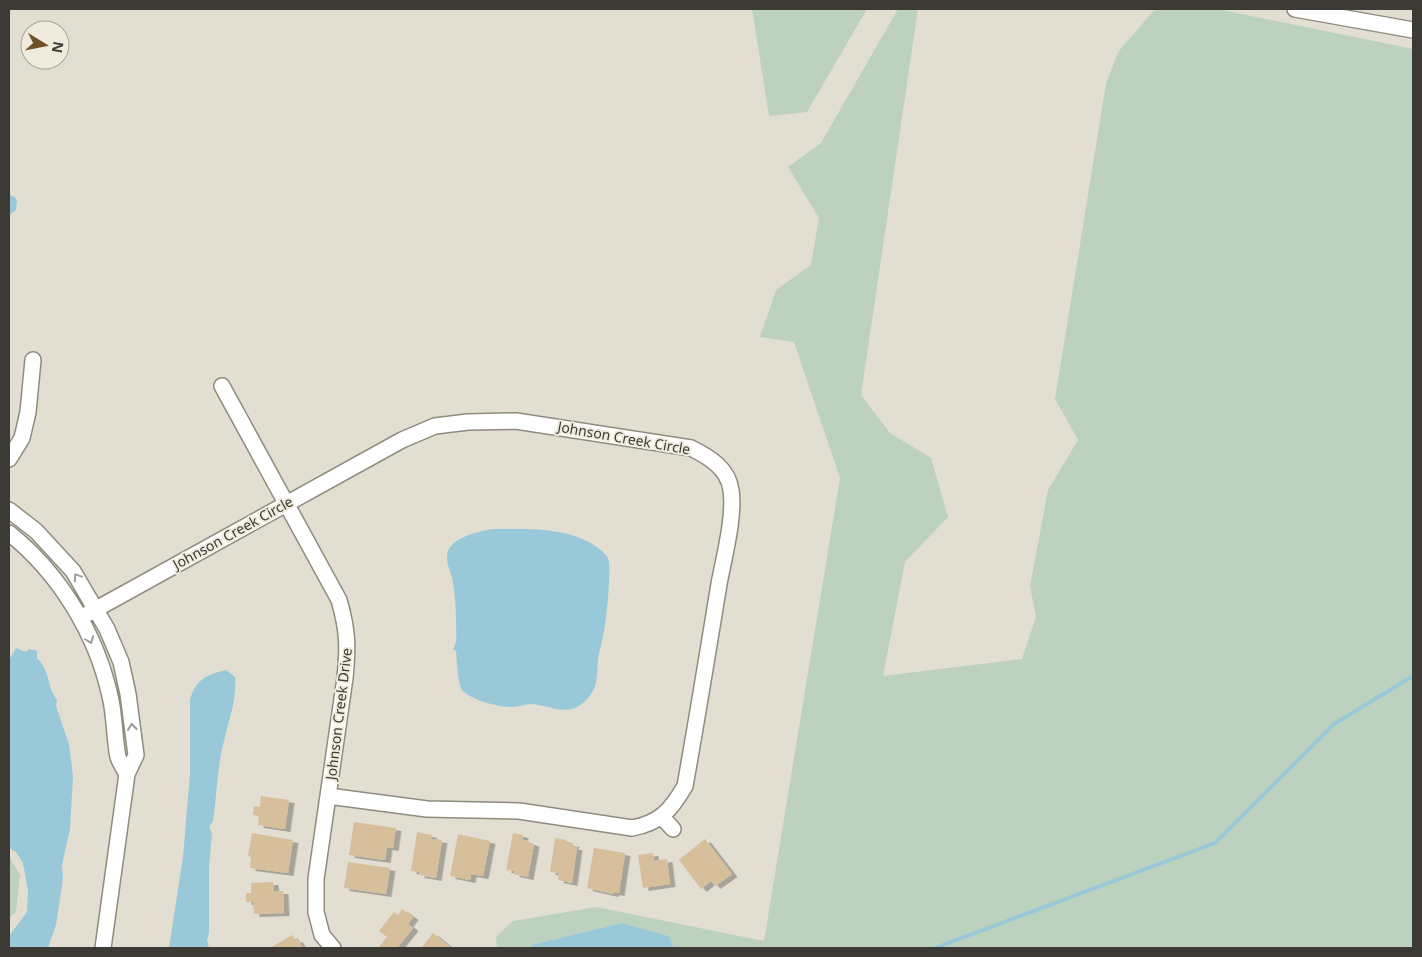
<svg xmlns="http://www.w3.org/2000/svg" width="1422" height="957" font-family="'Noto Sans',sans-serif">
	<style>
		.green { fill: #bcd2be }
		.water { fill: #99c9d9 }
		.lines { fill: none; stroke-linecap: round; stroke-linejoin: round }
		.stream { stroke: #99c9d9; stroke-width: 4 }
		.building { fill: #d8bf9c; filter: url(#shadow) }
		.street-casing { stroke: #8f8c7f; stroke-width: 18 }
		.street { stroke: #fff; stroke-width: 15 }
		.oneway { stroke: #9d9c9a }
		.labels { text-anchor: middle; stroke-width: 4; stroke-linejoin: round; paint-order: stroke }
		.street-label { font-size: 14px; fill: #3b3a34; stroke: #efecde }
	</style>
	<defs>
		<filter id="shadow"><feDropShadow dx="5.5" dy="3" stdDeviation="0" flood-color="#0004"/></filter>
	</defs>
	<rect width="100%" height="100%" fill="#e2ded1"/>
	<path class="green" d="M752 9H867L807 112 769 116Z
		M898 9H918L861 395 890 433 931 458 948 517 905 562 883 676 1022 659 1036 617 1030 586 1048 490 1078 440 1055 399 1106 84 1118 52 1155 9H1217L1413 49V948H674L669 936 622 923 531 945 530 948H497L496 937 513 921 596 907 764 941 840 478 794 342 760 337 776 290 811 265 819 218 788 167 821 143Z
		M9 856 20 875 16 912 9 918Z"/>
	<path class="water" d="M9 195 15 197 17 201 16 210 9 215Z
		M492 529C527 529 572 526 601 550 603 552 607 556 608 558 612 566 606 626 603 637 601 645 599 652 598 659 597 669 598 679 594 689 591 695 585 702 579 706 564 715 547 705 531 704 525 704 519 707 513 707 498 707 474 701 463 691 457 684 457 660 456 651L453 649C458 641 456 632 456 623 456 608 455 592 452 577 450 571 447 564 447 558 446 538 477 532 492 529Z
		M16 648 26 652 29 649 37 651V658C50 670 47 687 57 700L56 706 69 744 73 776 70 829 62 865 63 878 56 925 48 948H9V936L27 912 28 891 23 863 16 852 9 848V660Z
		M226 670 235 677C237 700 229 719 224 741 217 767 217 795 213 821L209 827 212 833 209 867V933L207 940 209 948H169L183 857 190 774V700C196 679 206 675 226 670Z
		M622 923 669 936 674 948H531V945Z"/>
	<g class="lines">
		<path class="stream" d="M935 948 1215 843 1334 724 1413 676"/>
	</g>
	<path class="building" d="M261 796 289 800 285 829 258 825 259 816 253 815 254 806 260 807Z
		M354 822 396 828 393 848 387 847 385 860 349 855Z
		M417 832 432 835 431 839 442 840 436 878 419 875V872L411 871Z
		M252 833 293 840 288 873 250 868 251 857 248 856Z
		M513 833 523 835 522 839 534 844 528 877 514 874V871L506 870Z
		M458 834 490 841 483 876 471 874 470 880 450 876Z
		M555 838 567 840 566 843 574 844 573 847H577L572 883 558 880 559 873 550 872Z
		M705 839 732 874 715 886 711 881 701 889 679 860Z
		M594 848 625 853 619 893 614 892 613 894 587 888Z
		M653 853 654 861 667 859 670 884 643 888 638 855Z
		M348 862 390 868 386 894 344 888Z
		M273 882 274 891H283L284 913 254 914 253 902H246V893H251V883Z
		M402 909 413 917 408 924 413 928 397 948H378L387 937 379 931 394 912 398 915Z
		M433 933 451 948H421Z
		M292 935 295 940 297 939 303 948H270Z"/>
	<g class="lines">
		<g class="street-casing">
			<path id="street" d="M1295 9 1413 30
				M222 386 339 600C348 631 348 647 345 678L316 879V912L322 935 333 948
				M9 459 22 438 28 412 33 360
				M9 510 36 531 73 571 107 629 121 662 128 694 136 755 127 774 103 948
				M9 533C59 573 96 633 110 696 115 716 114 737 118 757 120 763 124 769 127 774
				M80 618 402 440 435 426 468 422 516 421 691 448C709 457 728 468 731 490 735 516 724 557 719 584 708 651 697 719 685 786 671 810 660 823 632 828L519 811 427 809 328 796
				M662 817 673 829"/>
		</g>
		<use href="#street" class="street"/>
	</g>
	<defs><path id="oneway-chevron" d="M-2-3.5L2.5 0L-2 3.5" fill="none" stroke-width="1.6" stroke-linecap="round" stroke-linejoin="round" transform="scale(1.25)"/></defs>
	<g class="oneway">
		<use href="#oneway-chevron" transform="translate(77 577) rotate(-124)"/>
		<use href="#oneway-chevron" transform="translate(90 640) rotate(69)"/>
		<use href="#oneway-chevron" transform="translate(132 727) rotate(-97)"/>
	</g>
	<g class="labels">
		<g class="street-label">
			<text transform="translate(624 438) rotate(10)" y="5">Johnson Creek Circle</text>
			<text transform="translate(233 533) rotate(-29)" y="5">Johnson Creek Circle</text>
			<text transform="translate(339 714) rotate(-83)" y="5">Johnson Creek Drive</text>
		</g>
	</g>
	<rect width="1422" height="957" fill="none" stroke="#3b3a34" stroke-width="20"/>
	<g transform="translate(45 45) rotate(100)"><circle r="24" fill="#efecde" stroke="#a7a59a"/>
	<path d="M0-4L9 19L0 12L-9 19Z" fill="#6f5126"/>
	<text y="-8" font-size="14" font-weight="bold" text-anchor="middle" fill="#3b3a34">N</text>
	</g>
</svg>
